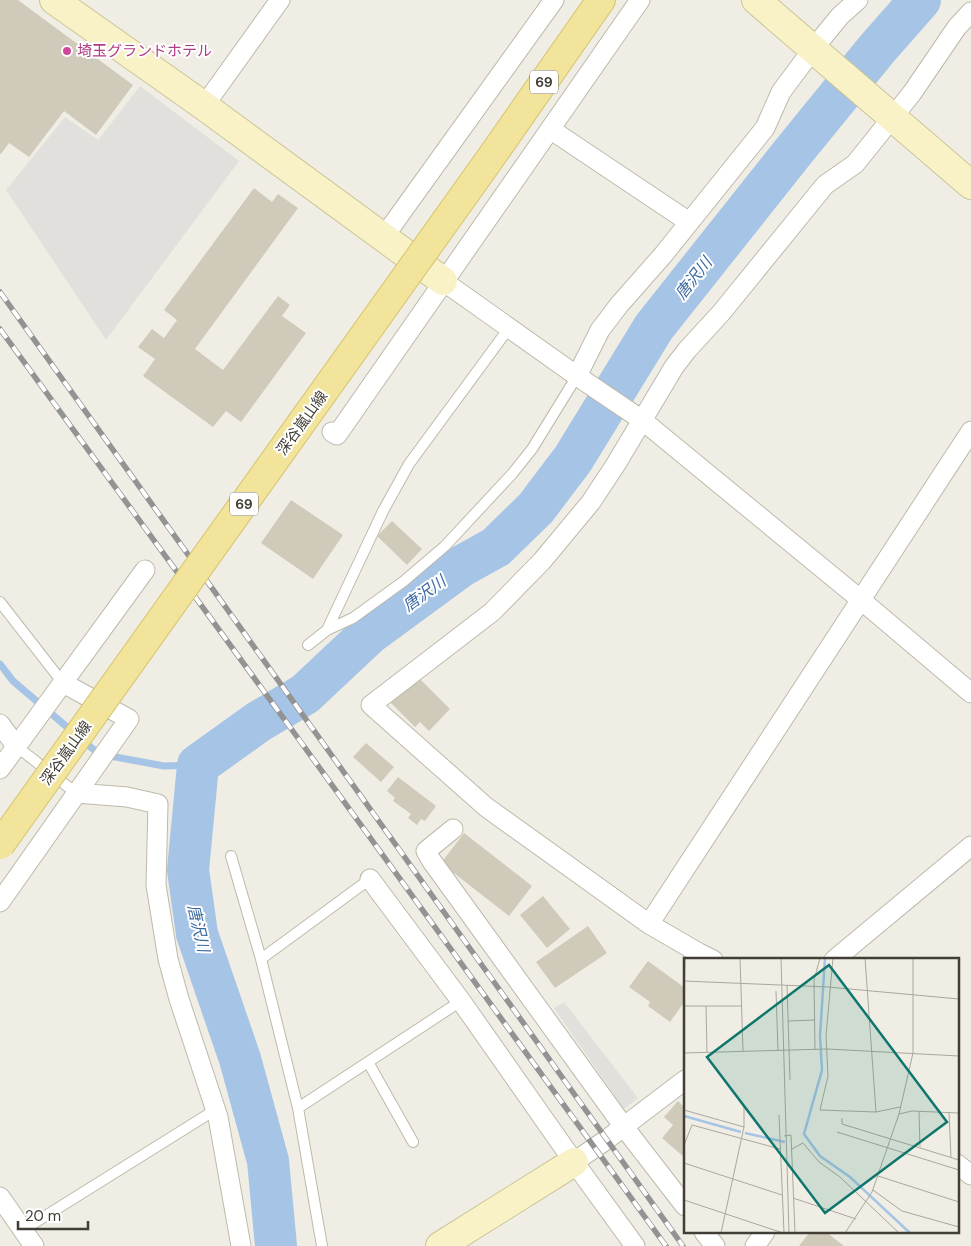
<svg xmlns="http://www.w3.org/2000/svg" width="971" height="1246" font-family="'DM Sans','Noto Sans JP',sans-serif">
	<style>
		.parking { fill: #e1e0dc }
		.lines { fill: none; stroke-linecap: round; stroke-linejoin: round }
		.stream { stroke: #a6c4e6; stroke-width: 7 }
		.river { stroke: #a6c4e6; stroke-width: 42 }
		.building { fill: #d0cabb }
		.lane-casing { stroke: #bdb9ab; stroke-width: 12 }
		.street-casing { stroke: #bdb9ab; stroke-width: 21 }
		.secondary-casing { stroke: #cbc498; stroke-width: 30 }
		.primary-casing { stroke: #d4c36e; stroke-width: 30 }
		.lane { stroke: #fff; stroke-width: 10 }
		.street { stroke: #fff; stroke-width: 19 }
		.secondary { stroke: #f8f2c6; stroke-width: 28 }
		.primary { stroke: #f2e59b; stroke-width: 28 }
		.rail-casing { stroke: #939393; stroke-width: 5.5 }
		.rail { stroke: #fff; stroke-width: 4; stroke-dasharray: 11; stroke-linecap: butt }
		.primary-bridge-casing { stroke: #d4c36e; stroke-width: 30; stroke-linecap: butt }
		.primary-bridge { stroke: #f2e59b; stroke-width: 28 }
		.hotel-dot { fill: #d1479c; stroke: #fff; stroke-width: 2 }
		.labels { text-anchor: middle; stroke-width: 4; stroke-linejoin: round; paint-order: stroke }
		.shield { fill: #fff; stroke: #7a7872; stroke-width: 1 }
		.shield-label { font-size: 14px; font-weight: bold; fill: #413e35 }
		.hotel-label { font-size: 15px; fill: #b23c85; stroke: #fff; text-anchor: start }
		.street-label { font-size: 15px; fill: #413e35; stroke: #fff }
		.water-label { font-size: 16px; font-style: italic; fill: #3b68a0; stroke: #fff }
		.inset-river { fill: none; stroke: #a6c4e6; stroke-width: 2.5 }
		.inset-road { fill: none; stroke: #aaa89e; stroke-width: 1 }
		.view { fill: #0f766e; fill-opacity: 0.15; stroke: #0f766e; stroke-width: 2.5 }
		.inset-edge { fill: none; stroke: #413e35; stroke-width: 2.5 }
	</style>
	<rect width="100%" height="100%" fill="#f0eee4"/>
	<path class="parking" d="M140 86 239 161 106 340 6 190 65 117 98 140Z
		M564 1002 638 1098 624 1109 554 1008Z"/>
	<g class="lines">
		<path class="stream" d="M0 664 13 681 74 733
			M82 740 99 754 164 766 198 765"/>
		<path class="river" d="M276 1246 268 1161 240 1059 197 934 188 870 198 765 258 722 305 694 370 633 460 567 496 547 536 508 573 459 654 327 793 152 876 50 920 0"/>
	</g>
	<path class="building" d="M0 0H18L133 85 96 135 64 111 29 157 9 143 1 154 0 153Z
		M254 188 272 202 278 194 298 208 195 349 223 370 278 296 290 305 282 316 306 333 241 422 226 411 213 427 143 376 155 359 138 347 152 329 164 338 177 320 164 310Z
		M291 500 343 535 313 579 261 543Z
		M392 521 422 549 407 565 377 536Z
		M416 675 450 709 429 731 420 722 415 727 390 702Z
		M366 743 394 767 381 782 353 757Z
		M398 777 436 806 425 821 421 819 417 825 408 818 411 814 393 801 395 798 387 791Z
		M464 833 532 886 509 916 441 863Z
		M543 896 570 929 547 948 520 915Z
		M588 926 607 953 555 988 536 962Z
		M648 961 685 988V1001L670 1022 648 1006 650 1002 629 987Z
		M678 1101 685 1108V1158L662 1138 673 1125 664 1117Z
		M810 1232H826L844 1246H799Z"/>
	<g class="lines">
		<g class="lane-casing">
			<path id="lane" d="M0 602 63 683
				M327 630 383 511 409 464 509 328
				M308 645 327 630 353 618 404 581 445 546 512 474 532 449 577 376
				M16 746 76 793
				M231 856 261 959 298 1108 322 1246
				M261 959 370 879
				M368 1062 413 1142
				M298 1108 461 1001
				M23 1230 215 1110"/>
		</g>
		<g class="street-casing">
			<path id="street" d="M204 106 280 0
				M550 129 689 222
				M383 238 554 0
				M443 281 577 376 642 420 861 600 971 693
				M577 376 600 330 619 305 663 255 765 128 781 92 813 49 840 16 858 0
				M332 432 337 435 640 0
				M0 724 16 746
				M0 769 145 570
				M76 793 127 797 158 804 156 885 168 959 179 999 218 1117 241 1246
				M453 829 426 851 431 860 624 1127 685 1206
				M370 879 461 1001 574 1162 635 1246
				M0 902 129 719 63 683
				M649 924 971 431
				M713 960 699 953 649 924 486 807 371 705 492 612 542 561 591 502 616 464 674 367 687 350 721 313 825 185 855 164 912 93 957 27 971 12
				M834 960 971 846
				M574 1162 606 1140 685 1080
				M957 1164 971 1175
				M0 1197 34 1246
				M704 1232 715 1246
				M755 1246 765 1232"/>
		</g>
		<g class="secondary-casing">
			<path id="secondary" d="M54 0 204 106 443 281
				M756 0 971 185
				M440 1246 574 1162"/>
		</g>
		<g class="primary-casing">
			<path id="primary" d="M487 163 601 0"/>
		</g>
		<use href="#lane" class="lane"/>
		<use href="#street" class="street"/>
		<use href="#secondary" class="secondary"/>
		<use href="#primary" class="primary"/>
		<g class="rail-casing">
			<path id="rail" d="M0 292 683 1246
				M0 329 295 734 666 1246"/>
		</g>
		<use href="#rail" class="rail"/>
		<g class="primary-bridge-casing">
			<path id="primary-bridge" d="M0 845 487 163"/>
		</g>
		<use href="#primary-bridge" class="primary-bridge"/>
	</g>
	<circle class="hotel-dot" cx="67" cy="51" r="5"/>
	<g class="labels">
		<g class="shield">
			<rect x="530" y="70.5" width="28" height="23" rx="4"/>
			<rect x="230" y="492.5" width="28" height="23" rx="4"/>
		</g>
		<g class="shield-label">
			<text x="544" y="87">69</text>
			<text x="244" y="509">69</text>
		</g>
		<g class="hotel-label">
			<text x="77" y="56">埼玉グランドホテル</text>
		</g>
		<g class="street-label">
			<text transform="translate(302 423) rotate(-54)" y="5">深谷嵐山線</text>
			<text transform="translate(66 753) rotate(-54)" y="5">深谷嵐山線</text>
		</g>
		<g class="water-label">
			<text transform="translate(693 278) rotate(-52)" y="6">唐沢川</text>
			<text transform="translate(424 593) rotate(-36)" y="6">唐沢川</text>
			<text transform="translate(199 928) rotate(77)" y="6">唐沢川</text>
		</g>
	</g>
	<g transform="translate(684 958)">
		<rect width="275" height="275" fill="#f0eee4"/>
		<path class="inset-river" d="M141 0 136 78 138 112 120 176 136 198 166 219 226 275M0 158 57 174M61 175 101 184"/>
		<path class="inset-road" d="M56 0 59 93M97 0 105 275M149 0 142 78 144 118 136 152 192 154 216 149M181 0 192 154M0 23 144 29 275 41M103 27 106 122M0 33 1 0M92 33 94 93M0 48H58M22 48 23 94M104 63 131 62M131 92 130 22 136 0M0 95 143 91 275 98M0 152 60 169M235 154 236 189M265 155 267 199M215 156 228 153 275 155M95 157 100 275M158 160V166L275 202M153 174 275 212M100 178 107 177 111 275M0 187 8 167 96 191M108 191 119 185 135 204 156 219 215 275M0 205 98 237M194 218 275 244M189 232 218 253 275 269M109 240 172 261M0 242 99 275M37 275 60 169V148M161 275 188 234 215 156 229 95V0"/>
		<path class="view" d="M145 7 263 164 141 255 23 99Z"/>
		<rect width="275" height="275" class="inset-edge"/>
	</g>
	<path d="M18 1221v8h70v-8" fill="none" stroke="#413e35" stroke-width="2.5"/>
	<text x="25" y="1221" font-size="15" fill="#413e35" stroke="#ffffff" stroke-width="4" paint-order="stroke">20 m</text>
</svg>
